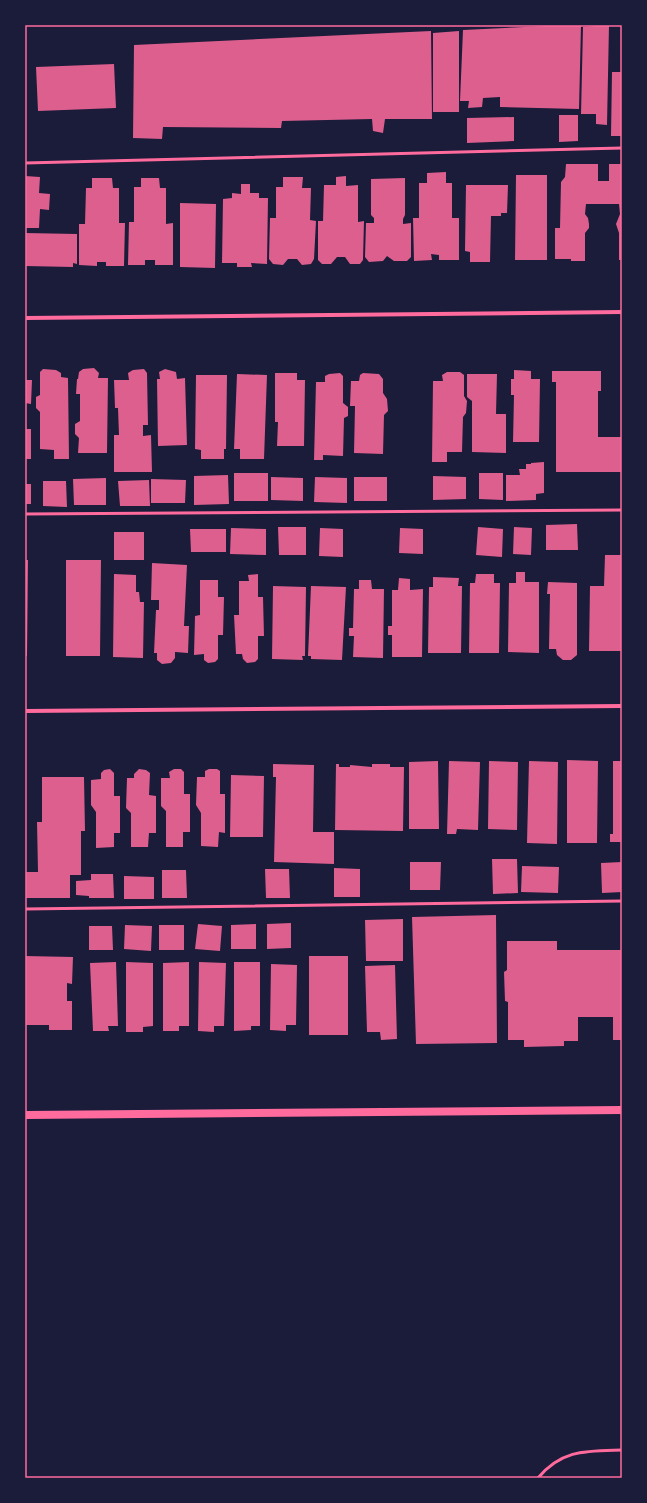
<svg xmlns="http://www.w3.org/2000/svg" width="647" height="1503" font-family="Overpass,sans-serif">
	<style>
		.building { fill: #dd5f8e }
		.lines { fill: none; stroke-linecap: round; stroke-linejoin: round }
		.service { stroke: #ff6b9d; stroke-width: 3 }
		.minor { stroke: #ff6b9d; stroke-width: 4 }
		.secondary { stroke: #ff6b9d; stroke-width: 8 }
		.neatline { fill: none; stroke: #ff6b9d; stroke-width: 1.5 }
	</style>
	<rect width="100%" height="100%" fill="#1b1b3a"/>
	<path class="building" d="M568 25H581L579 109 500 107V97L483 98 482 107 468 108 469 101H460L463 30Z
		M609 25 607 125 596 124V114H581L583 27Z
		M431 31 432 119H385L383 133 373 131 372 119 282 121 281 128 163 127 162 139 133 138 134 45Z
		M459 31V112H433V33Z
		M114 64 116 108 38 111 36 67Z
		M612 72H622V136H611Z
		M559 115H578V141L559 142Z
		M514 117V141L467 143V118Z
		M566 164H598V181H609V164H622V260H619V233L616 224 620 214 619 204H586L585 214 588 218 589 224V228L585 233V261H571V259H555V228H560L561 182 565 177Z
		M446 172V183H452V218H459V260H439V255L431 254 432 260 414 261 413 218H419V183H427V173Z
		M516 175H547V260H515Z
		M25 176 40 177 39 193 50 194 49 210 40 209 39 228H25Z
		M346 176V186L358 185V222L364 221 363 260 360 264H350L345 257H337L331 264H322L318 260V221H323L324 185H336V177Z
		M283 177H303L302 188H311L310 220 316 221 314 259 311 264 302 265 297 259H288L283 265 273 264 269 259 270 218H276V187H283Z
		M92 178H112L113 188H119V223H125L124 266H106V262H97V266L79 265V224H85L86 188H92Z
		M141 178H159L160 188H166V224L173 223V265H155V260H145V265H128L129 222H134V187H141Z
		M405 178V215L403 219V224L411 223V257L407 261H394L387 256 383 261 369 262 365 257 366 223H374V218L371 215V179Z
		M241 184H250V193H259V198H268L267 264 251 263 252 267H237V263H222L223 199 232 198V193L241 194Z
		M466 185H508L507 213H501V216H491L490 262H470V252L465 251Z
		M180 203 216 204 215 268 180 267Z
		M25 233 77 234V264L73 263V267L25 266Z
		M94 368 99 373 98 378H108L107 453H78L79 438 75 434V424L80 421V394H76L77 379H78L79 372 83 369Z
		M43 369 56 370 61 373V377L68 378 69 459H54V450L40 449V412L36 408V397L40 395V372Z
		M144 369 147 373 148 425H143V436L151 435 152 472H114V435H119L118 408H115L114 380H129L128 373 133 370Z
		M165 369 176 372 177 379 185 378 187 445 158 446 157 379H160L159 372Z
		M514 370 531 371V379H540L539 442H513L514 395H511V379H514Z
		M552 371H601V391H598V437H622V472H556V382H552Z
		M447 372H460L464 375V396L467 401 466 413 463 417 462 452H447V462H432L433 381H443L442 375Z
		M275 373H297V380H305L304 446H277L278 422H275Z
		M340 373 343 376V403L348 407V416L344 418 343 456 323 455V460H314L316 382H325V376L329 374Z
		M363 373 379 374 383 379V393L387 399 388 411 384 415 383 454 354 453 355 406H350L351 381H359L360 375Z
		M237 374 267 375 264 459H240V449H234Z
		M467 374H497L496 414H506V453L472 452V401L467 397Z
		M196 375H227L226 449H224V459H201V450L195 449Z
		M25 380H32L31 404 25 403Z
		M25 429H31V459H25Z
		M544 462V493L536 494V500L506 501V475H520L519 469H526V464H531V463Z
		M234 473H268V501H234Z
		M479 473H503V500L479 499Z
		M228 475 229 504 194 505V476Z
		M433 476 466 477V499L433 500Z
		M271 477 303 478V501L271 500Z
		M315 477 347 478V503L314 502Z
		M354 477H387V501H354Z
		M106 478V505H74L73 479Z
		M151 479 186 480 185 503H151Z
		M149 480 150 506H120L118 481Z
		M43 481H66L67 507 43 506Z
		M25 484H31V504H25Z
		M577 524 578 550H546V525Z
		M278 527H306V555H279Z
		M478 527 503 529 502 557 476 555Z
		M514 527 532 528 531 555 513 554Z
		M231 528 266 529V555L230 554Z
		M320 528 343 529V557L319 556Z
		M400 528 423 529V554L399 553Z
		M190 529H226V552H191Z
		M114 532H144V560H114Z
		M605 555H622V651H589L590 586H604Z
		M25 560H28L27 656H25Z
		M66 560H101L100 656H66Z
		M152 563 187 565 184 626H189L188 653 175 652V658L171 663 162 664 157 660V653H154L156 610H159V600H151Z
		M516 572H525V582H539V653L508 652 509 583H516Z
		M114 574 136 575V592H139L140 602H144L143 658 113 657Z
		M258 574V597H263L264 636H258V659L255 662 247 663 243 659 242 654H236L234 615H239V581H249L248 575Z
		M476 574H494V583H500L499 653H469L470 583H475Z
		M433 577 459 578 458 586H462L461 653H428L429 587H433Z
		M399 578 410 579V590L423 589 422 657H392V635H388V626H392V590H398Z
		M200 580H218V597H224L223 635H218V659L215 662 208 663 204 660V654L194 655 195 616 200 615Z
		M359 580H371L372 589H384L383 658 353 657 354 636H349V628H353L354 589H359Z
		M548 582 577 583V655L571 660H563L557 655 556 649H549L550 594H547Z
		M273 586 306 587 305 656H302L303 660 272 659Z
		M311 586 346 587 342 660 311 659V656H308Z
		M567 760 598 761 597 843H567Z
		M438 761 439 829H409V762Z
		M449 761 480 762 478 830 457 829 456 834H447Z
		M489 761 518 762 517 830 488 829Z
		M529 761 558 762 557 844 527 843Z
		M613 761H622V842H610V834H613Z
		M273 764 314 765 313 832H334V864L274 862 276 777H273Z
		M336 764H339V767H350V765L372 767V764H390V767H404L403 831 335 830Z
		M110 769 114 773V796H120V833H114V847L96 848V812L91 805V780L101 779V773L104 770Z
		M139 769 146 770 150 773 149 795 156 796V833H149L148 847H131V813L126 808 127 778H134V774Z
		M174 769H181L184 772V794H190V832H183V847H166V811L161 806V778H170L169 772Z
		M209 769H217L220 771V794H225V833L219 832 218 847 201 846V813L196 805 197 777H205V771Z
		M231 775 264 776 263 837H230Z
		M42 777H84L85 831H81V875H70V898H25V872H38L37 822H42Z
		M492 859H517L518 893 493 894Z
		M410 862H441L440 890H410Z
		M622 862V892L602 893 601 863Z
		M522 866 559 867 558 893 521 892Z
		M334 868 360 869V897H334Z
		M265 869H289L290 898H266Z
		M162 870H186L187 898H162Z
		M91 874H113L114 898H89V896L76 895V881L91 880Z
		M124 876 154 877V899H124Z
		M496 915 497 1043 416 1044 412 917Z
		M403 919V961H366L365 920Z
		M291 923V948L267 949V924Z
		M198 924 222 926 220 951 195 949Z
		M256 924V949H231V925Z
		M125 925 152 926 151 951 124 949Z
		M159 925H184V950H159Z
		M89 926H112L113 950H89Z
		M507 941H557V950H622V1040H613V1017H578V1041H564V1046L524 1047V1040H508V1002L505 1001 504 972 507 970Z
		M25 956 73 957 72 984 67 983V1001H72V1030H49V1025H25Z
		M309 956H348V1035H309Z
		M116 962 118 1026H108L109 1031H93L90 963Z
		M126 962 153 963V1026L143 1027V1032H126Z
		M189 962V1026H179V1031H163V963Z
		M199 962 226 963 224 1026H214V1032L198 1031Z
		M234 962H260V1026H251V1030L234 1031Z
		M271 964 297 965 296 1025H286V1031L270 1030Z
		M395 965 397 1039 381 1040 380 1032H367L365 966Z"/>
	<g class="lines">
		<path class="service" d="M25 163 622 148
			M25 514 622 510
			M25 909 622 901
			M538 1478C562 1449 587 1451 622 1450"/>
		<path class="minor" d="M25 318 622 312
			M25 711 622 706"/>
		<path class="secondary" d="M25 1115 622 1110"/>
	</g>
	<rect width="647" height="1503" fill="none" stroke="#1b1b3a" stroke-width="52"/>
	<rect x="26" y="26" width="595" height="1451" class="neatline"/>
</svg>
